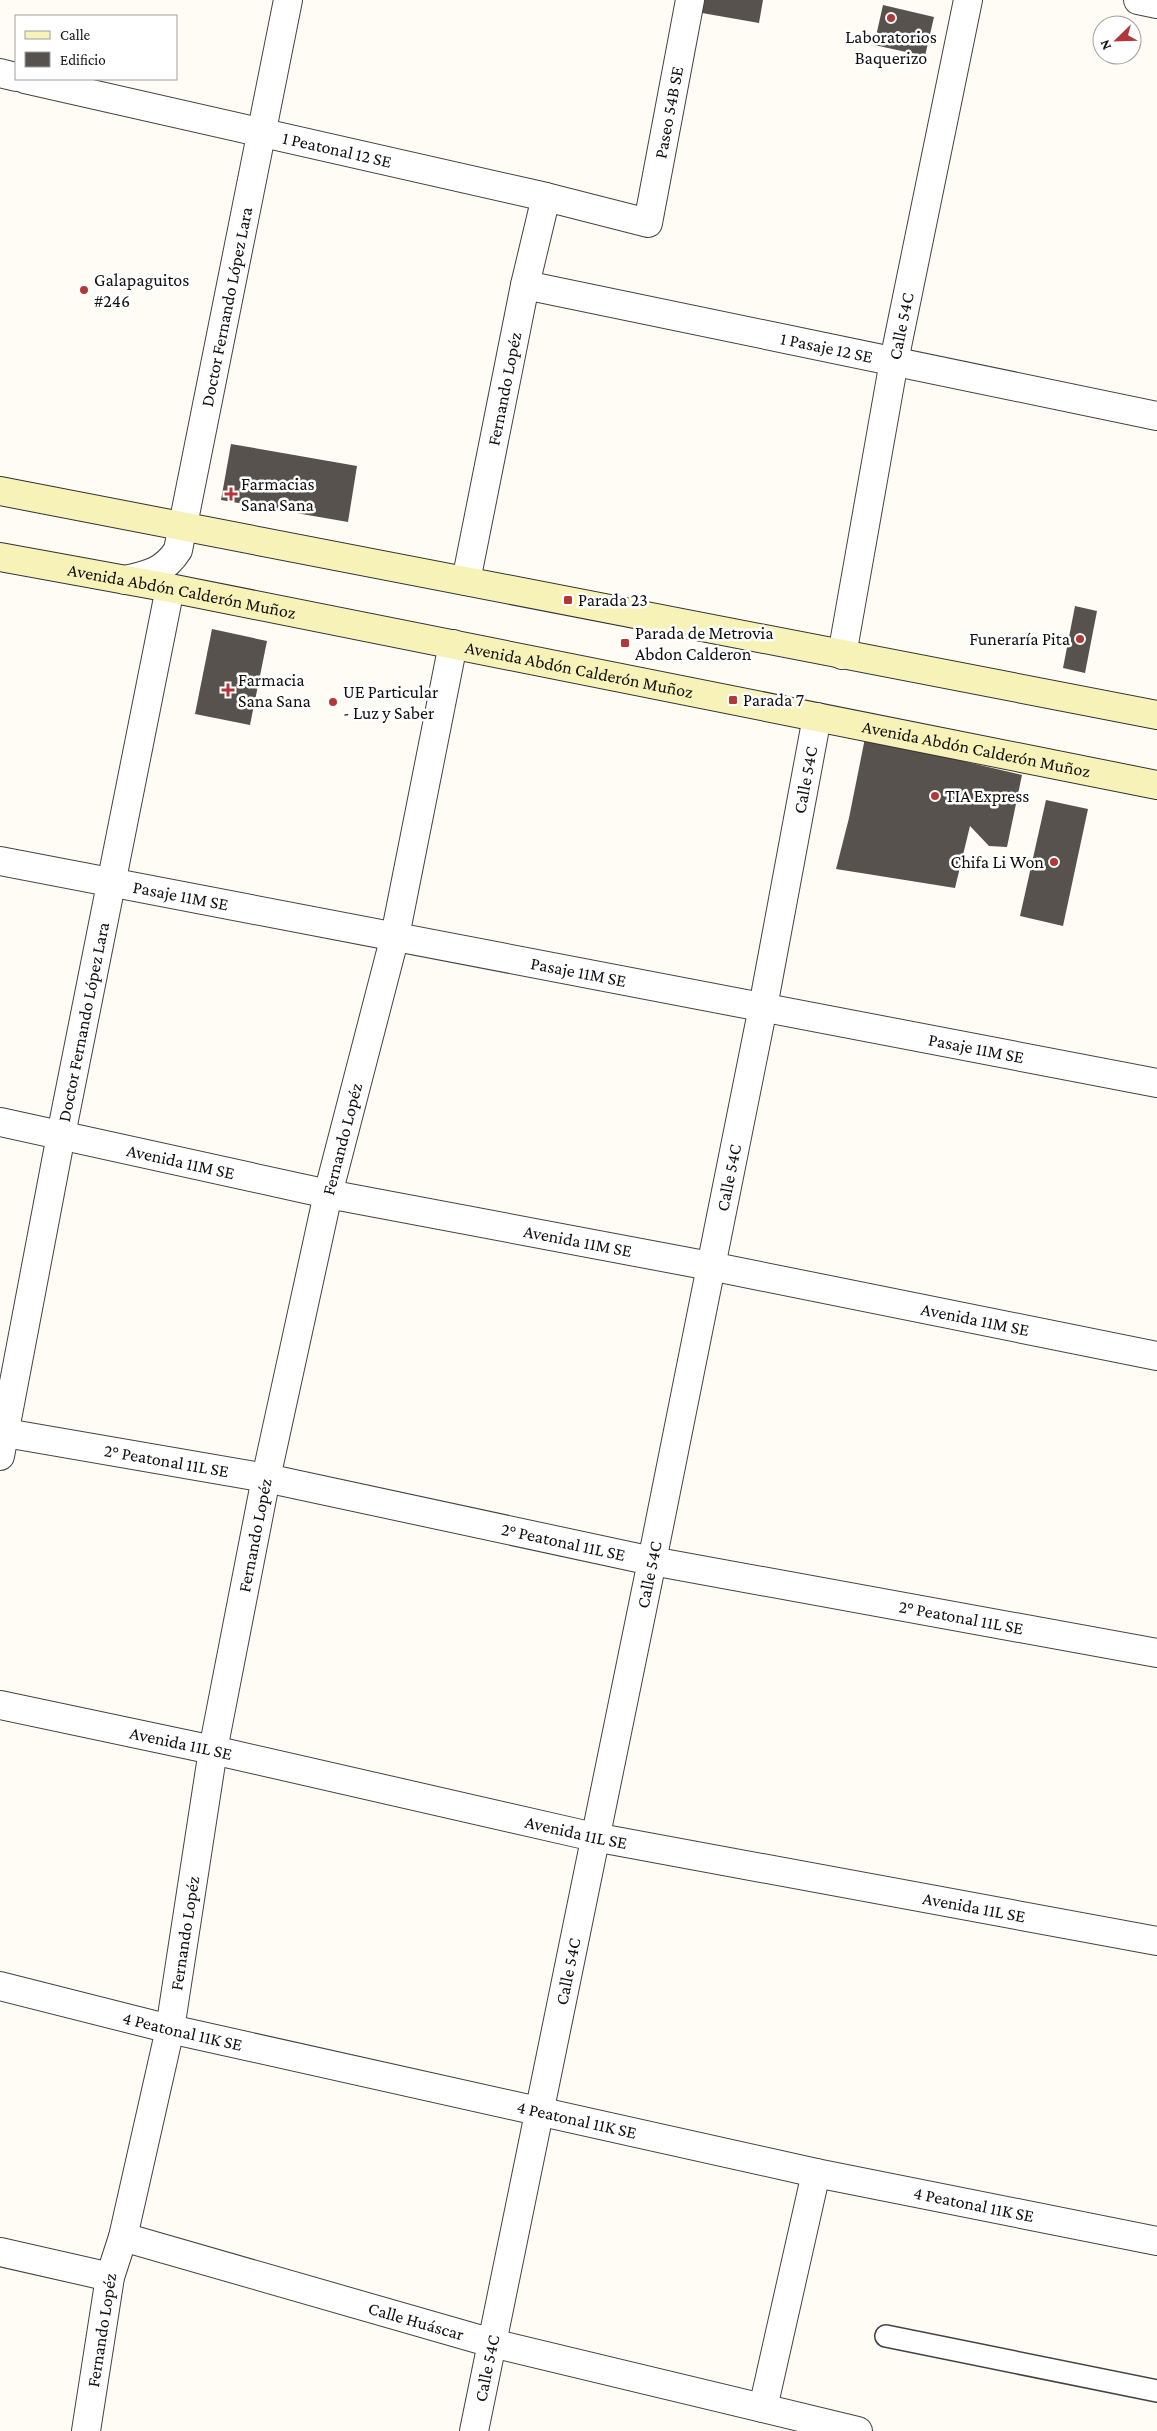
<svg xmlns="http://www.w3.org/2000/svg" width="1157" height="2431" font-family="'Crimson Pro',serif">
	<style>
		.building { fill: #58524e }
		.lines { fill: none; stroke-linecap: round; stroke-linejoin: round }
		.service-casing { stroke: #434343; stroke-width: 24 }
		.minor-casing { stroke: #434343; stroke-width: 30 }
		.secondary-casing { stroke: #323232; stroke-width: 30 }
		.service { stroke: #fff; stroke-width: 21 }
		.minor { stroke: #fff; stroke-width: 28 }
		.secondary { stroke: #f7f2b7; stroke-width: 28 }
		.poi-dot { fill: #b33638; stroke: #fff; stroke-width: 2 }
		.labels { text-anchor: middle; stroke-width: 5; stroke-linejoin: round; paint-order: stroke }
		.poi-label { font-size: 18px; fill: #101010; stroke: #fff; text-anchor: start }
		.street-label { font-size: 18px; fill: #101010; stroke: #fff }
	</style>
	<rect width="100%" height="100%" fill="#fefcf5"/>
	<path class="building" d="M704 0H763L759 23 702 13Z
		M883 5 934 17 925 56 874 45Z
		M231 444 357 466 348 522 221 500Z
		M1075 606 1097 611 1085 673 1063 668Z
		M212 629 267 641 250 725 195 714Z
		M865 738 1022 775 1007 847 989 846 970 826 955 888 836 869 849 818Z
		M1046 800 1088 809 1063 926 1020 916Z"/>
	<g class="lines">
		<g class="service-casing">
			<path id="service" d="M886 2336 1157 2391"/>
		</g>
		<g class="minor-casing">
			<g id="minor">
				<path d="M1138 0 1157 4"/>
				<path d="M0 73 16 77"/>
				<path id="s1" d="M25 79 546 197 648 223 690 0"/>
				<path id="s2" d="M525 285 1157 416"/>
				<path id="s3" d="M125 580C148 575 165 571 178 550L288 0"/>
				<path id="s4" d="M466 581 525 285 546 197"/>
				<path id="s5" d="M842 655 894 361 968 0"/>
				<path id="s6" d="M0 861 1157 1083"/>
				<path id="s7" d="M0 1122 328 1194 710 1266 1157 1356"/>
				<path id="s8" d="M0 1432 266 1478 652 1561 1157 1653"/>
				<path id="s9" d="M0 1456 61 1135 170 588"/>
				<path id="s10" d="M0 1705 213 1750 594 1837 1157 1941"/>
				<path id="s11" d="M0 1986 170 2029 816 2173 1157 2241"/>
				<path id="s12" d="M123 2237 492 2343 858 2431"/>
				<path d="M0 2252 110 2277"/>
				<path d="M763 2408 816 2173"/>
				<path id="s13" d="M86 2431 110 2277 123 2237 170 2029 213 1750 266 1478 328 1194 395 936 453 644"/>
				<path id="s14" d="M474 2431 652 1561 763 1007 817 717"/>
			</g>
		</g>
		<g class="secondary-casing">
			<g id="secondary">
				<path d="M0 491 1157 715"/>
				<path id="s15" d="M0 557 170 588 1157 785"/>
			</g>
		</g>
		<use href="#service" class="service"/>
		<use href="#minor" class="minor"/>
		<use href="#secondary" class="secondary"/>
	</g>
	<g class="poi-dot">
		<circle cx="891" cy="18" r="5"/>
		<circle cx="84" cy="290" r="5"/>
		<path d="M228.5 486.5h5v5h5v5h-5v5h-5v-5h-5v-5h5z"/>
		<rect x="563" y="595" width="10" height="10" rx="2.5"/>
		<circle cx="1080" cy="639" r="5"/>
		<rect x="620" y="638" width="10" height="10" rx="2.5"/>
		<path d="M225.5 682.5h5v5h5v5h-5v5h-5v-5h-5v-5h5z"/>
		<rect x="728" y="695" width="10" height="10" rx="2.5"/>
		<circle cx="333" cy="702" r="5"/>
		<circle cx="935" cy="796" r="5"/>
		<circle cx="1054" cy="862" r="5"/>
	</g>
	<g class="labels">
		<g class="poi-label">
			<text x="891" y="43" text-anchor="middle">Laboratorios<tspan x="891" dy="21">Baquerizo</tspan></text>
			<text x="94" y="286">Galapaguitos<tspan x="94" dy="21">#246</tspan></text>
			<text x="241" y="490">Farmacias<tspan x="241" dy="21">Sana Sana</tspan></text>
			<text x="578" y="606">Parada 23</text>
			<text x="635" y="639">Parada de Metrovia<tspan x="635" dy="21">Abdon Calderon</tspan></text>
			<text x="1070" y="645" text-anchor="end">Funeraría Pita</text>
			<text x="238" y="686">Farmacia<tspan x="238" dy="21">Sana Sana</tspan></text>
			<text x="343" y="698">UE Particular<tspan x="343" dy="21">- Luz y Saber</tspan></text>
			<text x="743" y="706">Parada 7</text>
			<text x="945" y="802">TIA Express</text>
			<text x="1044" y="868" text-anchor="end">Chifa Li Won</text>
		</g>
		<g class="street-label">
			<text dy="6" stroke="none"><textPath href="#s1" startOffset="752">Paseo 54B SE</textPath></text>
			<text dy="6" stroke="none"><textPath href="#s1" startOffset="320">1 Peatonal 12 SE</textPath></text>
			<text dy="6" stroke="none"><textPath href="#s3" startOffset="311">Doctor Fernando López Lara</textPath></text>
			<text dy="6" stroke="none"><textPath href="#s5" startOffset="334">Calle 54C</textPath></text>
			<text dy="6" stroke="none"><textPath href="#s2" startOffset="308">1 Pasaje 12 SE</textPath></text>
			<text dy="6" stroke="none"><textPath href="#s4" startOffset="196">Fernando Lopéz</textPath></text>
			<text dy="6" stroke="none"><textPath href="#s15" startOffset="185">Avenida Abdón Calderón Muñoz</textPath></text>
			<text dy="6" stroke="none"><textPath href="#s15" startOffset="590">Avenida Abdón Calderón Muñoz</textPath></text>
			<text dy="6" stroke="none"><textPath href="#s15" startOffset="995">Avenida Abdón Calderón Muñoz</textPath></text>
			<text dy="6" stroke="none"><textPath href="#s14" startOffset="1684">Calle 54C</textPath></text>
			<text dy="6" stroke="none"><textPath href="#s6" startOffset="184">Pasaje 11M SE</textPath></text>
			<text dy="6" stroke="none"><textPath href="#s6" startOffset="589">Pasaje 11M SE</textPath></text>
			<text dy="6" stroke="none"><textPath href="#s9" startOffset="442">Doctor Fernando López Lara</textPath></text>
			<text dy="6" stroke="none"><textPath href="#s6" startOffset="994">Pasaje 11M SE</textPath></text>
			<text dy="6" stroke="none"><textPath href="#s13" startOffset="1318">Fernando Lopéz</textPath></text>
			<text dy="6" stroke="none"><textPath href="#s7" startOffset="185">Avenida 11M SE</textPath></text>
			<text dy="6" stroke="none"><textPath href="#s14" startOffset="1279">Calle 54C</textPath></text>
			<text dy="6" stroke="none"><textPath href="#s7" startOffset="590">Avenida 11M SE</textPath></text>
			<text dy="6" stroke="none"><textPath href="#s7" startOffset="995">Avenida 11M SE</textPath></text>
			<text dy="6" stroke="none"><textPath href="#s8" startOffset="169">2° Peatonal 11L SE</textPath></text>
			<text dy="6" stroke="none"><textPath href="#s13" startOffset="912">Fernando Lopéz</textPath></text>
			<text dy="6" stroke="none"><textPath href="#s8" startOffset="574">2° Peatonal 11L SE</textPath></text>
			<text dy="6" stroke="none"><textPath href="#s14" startOffset="874">Calle 54C</textPath></text>
			<text dy="6" stroke="none"><textPath href="#s8" startOffset="979">2° Peatonal 11L SE</textPath></text>
			<text dy="6" stroke="none"><textPath href="#s10" startOffset="185">Avenida 11L SE</textPath></text>
			<text dy="6" stroke="none"><textPath href="#s10" startOffset="590">Avenida 11L SE</textPath></text>
			<text dy="6" stroke="none"><textPath href="#s10" startOffset="995">Avenida 11L SE</textPath></text>
			<text dy="6" stroke="none"><textPath href="#s13" startOffset="508">Fernando Lopéz</textPath></text>
			<text dy="6" stroke="none"><textPath href="#s14" startOffset="469">Calle 54C</textPath></text>
			<text dy="6" stroke="none"><textPath href="#s11" startOffset="188">4 Peatonal 11K SE</textPath></text>
			<text dy="6" stroke="none"><textPath href="#s11" startOffset="592">4 Peatonal 11K SE</textPath></text>
			<text dy="6" stroke="none"><textPath href="#s11" startOffset="998">4 Peatonal 11K SE</textPath></text>
			<text dy="6" stroke="none"><textPath href="#s12" startOffset="305">Calle Huáscar</textPath></text>
			<text dy="6" stroke="none"><textPath href="#s13" startOffset="102">Fernando Lopéz</textPath></text>
			<text dy="6" stroke="none"><textPath href="#s14" startOffset="64">Calle 54C</textPath></text>
		</g>
	</g>
	<rect x="15" y="15" width="162" height="65" fill="#ffffff" stroke="#9f9f9f"/>
	<rect x="25" y="31" width="25" height="8" fill="#f7f2b7" stroke="#9f9f9f"/>
	<text x="60" y="40" font-size="15" fill="#101010">Calle</text>
	<rect x="25" y="52" width="25" height="15" fill="#58524e" stroke="#9f9f9f"/>
	<text x="60" y="65" font-size="15" fill="#101010">Edificio</text>
	<g transform="translate(1117 40) rotate(247)"><circle r="24" fill="#ffffff" stroke="#9f9f9f"/>
	<path d="M0-4L9 19L0 12L-9 19Z" fill="#b33638"/>
	<text y="-8" font-size="14" font-weight="bold" text-anchor="middle" fill="#101010">N</text>
	</g>
</svg>
